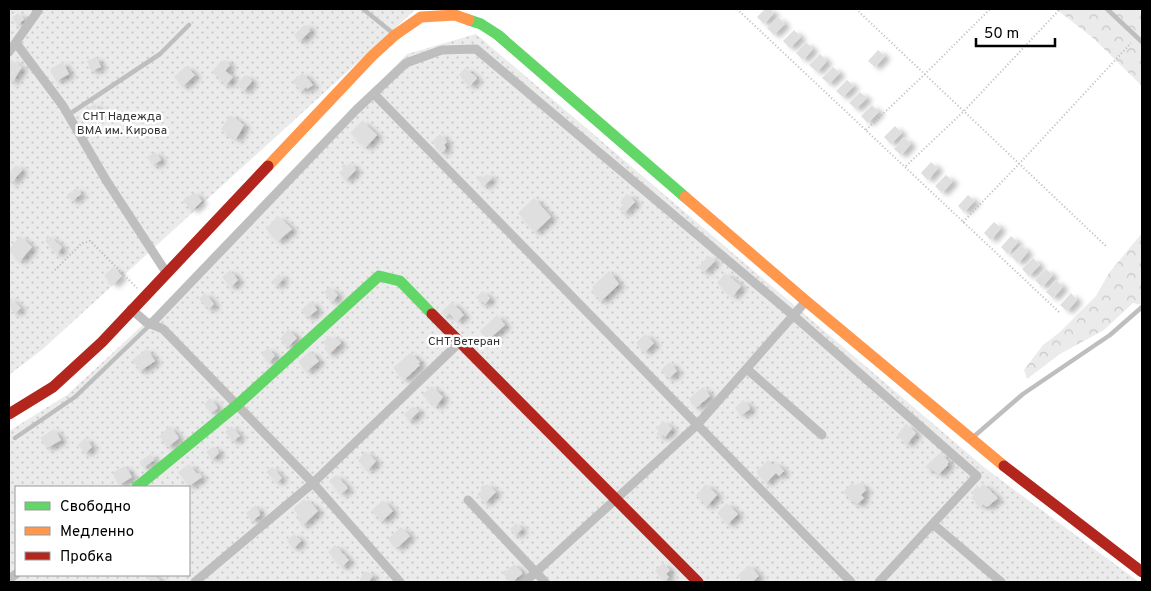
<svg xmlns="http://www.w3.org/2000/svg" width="1151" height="591" font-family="Overpass,sans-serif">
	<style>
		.green { fill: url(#green-dots); fill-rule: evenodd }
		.forest { fill: url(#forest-crowns) }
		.building { fill: #dfdfdf; filter: url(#shadow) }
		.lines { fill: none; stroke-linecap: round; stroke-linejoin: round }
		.path { stroke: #b9b9b9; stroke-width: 2; stroke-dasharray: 1 2.5; stroke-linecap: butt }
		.lane { stroke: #bebebe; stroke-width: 4.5 }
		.street { stroke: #bebebe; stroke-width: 9 }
		.fast { stroke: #63d668; stroke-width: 11 }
		.slow { stroke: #ff974d; stroke-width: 11 }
		.jam { stroke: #b3261e; stroke-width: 11 }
		.labels { text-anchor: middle; stroke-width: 5; stroke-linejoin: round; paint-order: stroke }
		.park-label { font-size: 12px; fill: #323232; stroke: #fff }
	</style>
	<defs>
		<pattern id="green-dots" width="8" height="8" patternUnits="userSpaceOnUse" patternTransform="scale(1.25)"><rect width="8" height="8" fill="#ebebeb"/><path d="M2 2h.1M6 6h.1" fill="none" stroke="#c8c8c8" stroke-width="1.8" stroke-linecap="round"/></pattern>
		<pattern id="forest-crowns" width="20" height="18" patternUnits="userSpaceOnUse" patternTransform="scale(1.25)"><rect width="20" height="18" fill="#ebebeb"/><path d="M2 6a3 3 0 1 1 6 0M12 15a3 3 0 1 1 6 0" fill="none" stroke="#c8c8c8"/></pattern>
		<filter id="shadow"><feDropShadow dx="5.5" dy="3" stdDeviation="2.5" flood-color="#0004"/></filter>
	</defs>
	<rect width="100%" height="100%" fill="#fff"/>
	<path class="green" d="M9 9H416L44 348 9 375Z
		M476 34 985 468 1139 582H9V431L67 395 146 322 407 54ZM16 487H189V575H16Z"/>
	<path class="forest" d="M1056 9H1142V86L1093 38Z
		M1142 233V305L1133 303 1104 330 1060 354 1027 379 1024 370 1043 345 1060 332 1096 296 1109 273Z"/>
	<path class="building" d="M765 9H770L774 13 764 24 757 17Z
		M18 13 24 19 18 25 12 18Z
		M778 17 785 24 774 35 767 28Z
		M304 25 305 26 307 25 310 28 308 29 310 31 300 41 294 35Z
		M794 30 801 37 790 48 783 41Z
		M806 42 813 49 803 60 796 53Z
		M878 50 885 56 875 67 868 61Z
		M820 54 827 61 817 72 809 65Z
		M96 57 101 67 91 71 87 61Z
		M11 60 22 67 12 82 9 80V64Z
		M225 60 230 65 225 71 233 77 226 85 212 72 221 61Z
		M63 62 69 74 56 81 50 69Z
		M186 66 195 75 183 86 174 77Z
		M833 67 840 73 829 84 822 78Z
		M465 68 477 78 470 86 459 75Z
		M303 73 313 85 307 89 306 87 301 91 292 81Z
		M245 75 252 81 244 91 237 85Z
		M847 80 854 86 843 97 836 91Z
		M860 92 867 98 856 109 849 103Z
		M95 104 100 112 90 118 85 110Z
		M872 105 879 112 868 123 861 116Z
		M230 115 244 125 236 139 221 129Z
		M362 121 377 135 366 147 350 133Z
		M895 126 902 133 891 144 884 137Z
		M440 134 447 142 444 145 446 148 442 153 432 142Z
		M904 137 911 144 901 155 894 149Z
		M155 152 161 160 153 165 147 157Z
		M931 162 938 168 928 180 921 173Z
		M350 163 356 170 346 180 339 173 343 169 341 166 344 164 347 166Z
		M16 165 22 170 10 184 9 173Z
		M487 174 492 178 484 186 477 179 480 175 483 178Z
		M946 175 953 181 942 193 935 186Z
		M76 188 81 194 72 201 67 195Z
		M194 192 202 201 193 210 183 201 186 197 187 199Z
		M627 194 635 202 624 213 619 209 624 204 621 202 622 199Z
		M968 195 975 201 964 212 958 206Z
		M534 198 551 217 535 232 518 213Z
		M278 216 292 229 278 241 266 229Z
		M994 222 1001 228 991 240 984 233Z
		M20 236 32 247 20 261 9 251V249Z
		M49 236 62 247 57 254 45 241Z
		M1011 236 1018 242 1008 254 1001 247Z
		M1021 245 1028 252 1018 263 1011 256Z
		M709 256 715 261 704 272 698 267Z
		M1033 258 1040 265 1029 276 1022 269Z
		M113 267 122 276 113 285 104 276Z
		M1046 269 1053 275 1042 287 1035 280Z
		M230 270 238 280 231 287 222 277Z
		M609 271 619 284 601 301 591 291 593 289 592 287Z
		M725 273 741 286 733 296 717 283Z
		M279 274 283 279 276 286 272 281Z
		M1056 280 1063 287 1053 298 1046 292Z
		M330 287 338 295 332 302 324 292Z
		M482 291 490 298 485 304 483 302H478L479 298 477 297Z
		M205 293 214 304 209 309 199 299Z
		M1071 293 1077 300 1067 311 1060 305Z
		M9 297 21 308 15 313 9 307Z
		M311 301 317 310 308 317 301 310Z
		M452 302 464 315 457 321 449 313 445 316 441 312Z
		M497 315 505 325 488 340 480 331Z
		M288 329 297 338 288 347 280 339Z
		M645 334 654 343 645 352 636 343Z
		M329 336 332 339 335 337 341 343 329 354 324 348 326 346 323 342Z
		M268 348 275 356 269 362 261 354Z
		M147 349 155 361 140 371 132 360Z
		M310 351 319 361 307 371 298 362Z
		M410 353 413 355 420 362 418 364 420 365 404 380 393 368Z
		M669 362 677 371 669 378 661 370Z
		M432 386 443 397 436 406 422 395Z
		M703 387 710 396 696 408 689 399Z
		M210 398 218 408 211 413 204 404Z
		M743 400 750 407V409L743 414 739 413 735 408Z
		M413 406 419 411 409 421 404 415Z
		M663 421 672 428 665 437 663 434 660 437 656 434 659 431 656 429Z
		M906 424 916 433 907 444 897 435Z
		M170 426 179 438 168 447 159 436Z
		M231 426 240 436 233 441 225 432Z
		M54 429 61 440 47 448 40 438Z
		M85 438 92 447 85 453 78 445Z
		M214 446 219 453 212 459 206 452Z
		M365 451 376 461 368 470 358 461Z
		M940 453 949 462 947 464 948 465 939 474 933 470 932 467 929 470 925 467Z
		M151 454 154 460 143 467 139 462Z
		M768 460 773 465 776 463 784 471 779 476 776 473 766 483 756 472Z
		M189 464 197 474 199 473 202 477 189 486 178 472Z
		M125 466 132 477 119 485 112 473Z
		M272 467 282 478 277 482 266 472Z
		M336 475 348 488 341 494 329 481Z
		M852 483 854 486 860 483 866 490 861 495 864 498 857 504 854 501 853 502 843 492Z
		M487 484 496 492 485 503 477 494 482 490 480 488 483 485 485 486Z
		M706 484 717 495 707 506 696 495Z
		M983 484 998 498 987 507 983 504 981 506 971 498 974 495 972 492 977 486 980 488Z
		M304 499 309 504 310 502 318 511 303 525 297 519 300 516 293 509Z
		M383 500 393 511 382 521 371 511Z
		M727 503 738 514 728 524 717 513Z
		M256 505 260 515 252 521 246 513Z
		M516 523 522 529 515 535 510 529Z
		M401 527 410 536 397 548 388 539Z
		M294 534 301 541 294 548 287 541Z
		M335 545 349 560 342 567 328 552Z
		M663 563 670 570 666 574 669 577 665 581 655 571Z
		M514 564 523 573 512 582 502 573 505 570 507 571Z
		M749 565 759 576 752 582H738L741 579 737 576Z
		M364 571 373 575 369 582H359Z
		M150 575H158L156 576 161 582H151L147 577Z"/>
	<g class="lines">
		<path class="path" d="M737 9 1059 312
			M856 9 1107 247
			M866 130 925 74 990 9
			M906 166 964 111 1060 9
			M963 222 1019 164 1131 43
			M55 270 81 244 90 241 137 288"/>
		<path class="lane" d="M363 9 394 34
			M1107 9 1142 42
			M68 115 160 54 189 25
			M15 438 75 397 151 324
			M971 439 1023 394 1110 335 1142 307"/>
		<path class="street" d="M16 43 63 106 106 180 166 272
			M9 52 38 11 36 9
			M375 95 851 582
			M131 309 146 322 163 329 313 483 400 582
			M151 324 356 110 406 63 442 50 476 49 794 316 977 476 879 582
			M747 369 822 435
			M468 500 545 582
			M933 524 1001 582
			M9 579 16 574
			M195 582 313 483 460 342
			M525 582 697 425 806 301"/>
		<path class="fast" d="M469 20 481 24 498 35 685 197
			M137 487 237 405 379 276 400 281 432 314"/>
		<path class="slow" d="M268 166 372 56 395 35 421 17 455 15 469 20
			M685 197 806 301 1004 466"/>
		<path class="jam" d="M432 314 698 582
			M9 414 53 387 102 342 268 166
			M1004 466 1142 572"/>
	</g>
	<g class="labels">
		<g class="park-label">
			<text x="122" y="120">СНТ Надежда<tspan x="122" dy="14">ВМА им. Кирова</tspan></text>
			<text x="464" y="345">СНТ Ветеран</text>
		</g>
	</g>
	<rect width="1151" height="591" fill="none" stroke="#000000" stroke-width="20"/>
	<rect x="15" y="486" width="175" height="90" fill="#ffffff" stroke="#999999"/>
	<rect x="25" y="502" width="25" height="8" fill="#63d668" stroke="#999999"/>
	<text x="60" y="511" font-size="15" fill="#000000">Свободно</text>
	<rect x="25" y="527" width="25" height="8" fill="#ff974d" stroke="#999999"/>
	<text x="60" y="536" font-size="15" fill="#000000">Медленно</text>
	<rect x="25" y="552" width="25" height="8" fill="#b3261e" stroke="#999999"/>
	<text x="60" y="561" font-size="15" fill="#000000">Пробка</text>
	<path d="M976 38v8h79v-8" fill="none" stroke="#000000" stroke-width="2.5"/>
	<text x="984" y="38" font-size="15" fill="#000000" stroke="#ffffff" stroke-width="4" paint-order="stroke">50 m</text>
</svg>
